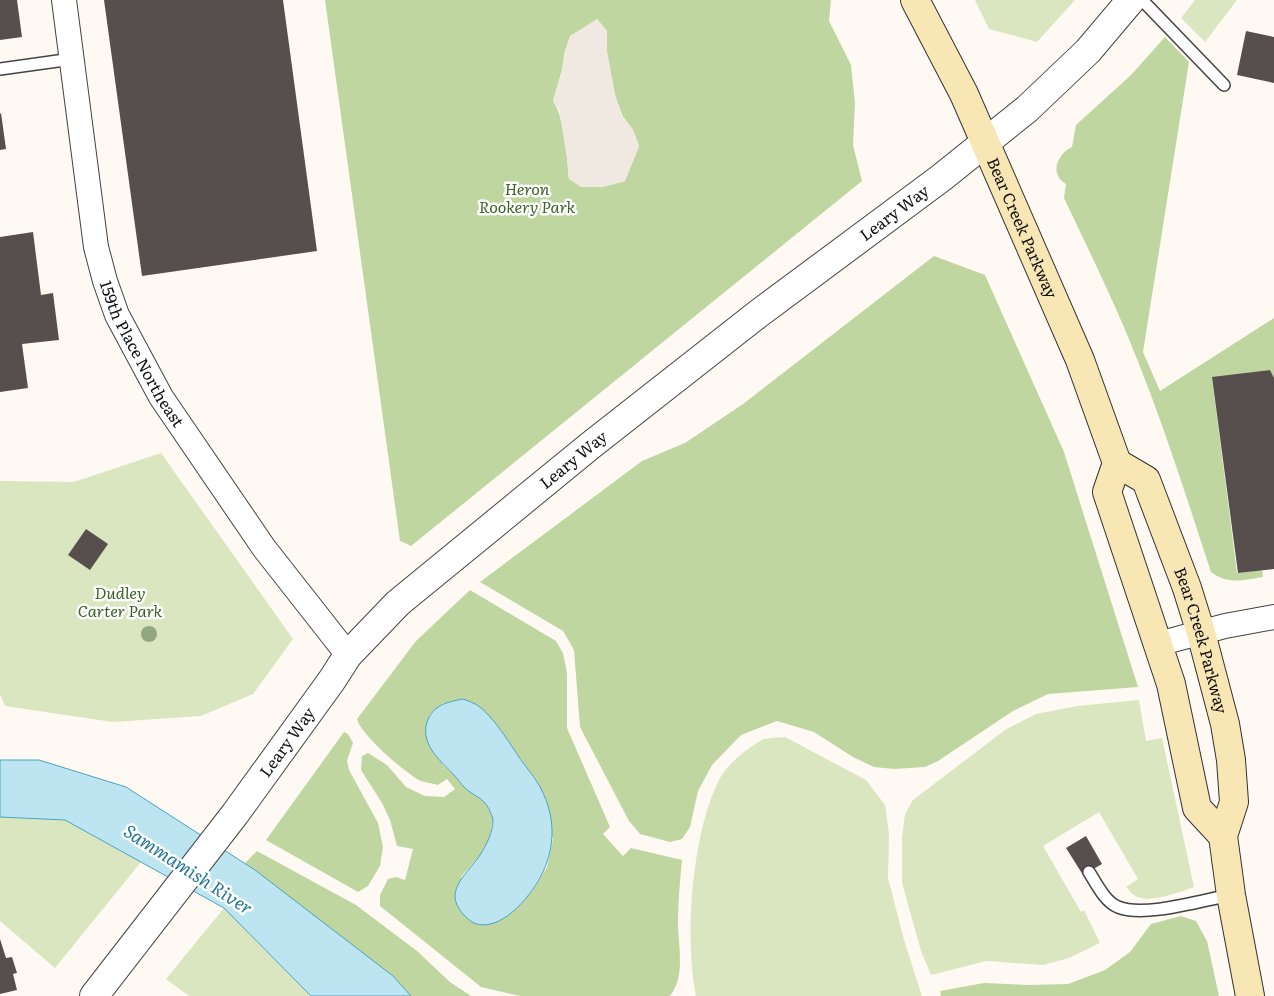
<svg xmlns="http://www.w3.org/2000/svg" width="1274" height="996" font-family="Literata,serif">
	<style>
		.green { fill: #d9e6bf }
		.forest { fill: #c0d6a0; fill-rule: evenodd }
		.plaza { fill: #efe9e2 }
		.water { fill: #bce5f1; stroke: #49a3c2 }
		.building { fill: #574f4d }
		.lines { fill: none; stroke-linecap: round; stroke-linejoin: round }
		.service-casing { stroke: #434343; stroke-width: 14 }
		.minor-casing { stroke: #434343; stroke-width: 26 }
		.tertiary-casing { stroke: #434343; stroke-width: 30 }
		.secondary-casing { stroke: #323232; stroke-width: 30 }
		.service { stroke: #fff; stroke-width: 11 }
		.minor { stroke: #fff; stroke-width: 24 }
		.tertiary { stroke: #fff; stroke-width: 28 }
		.secondary { stroke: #f8e7b4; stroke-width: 28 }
		.tree { fill: #93a682 }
		.labels { text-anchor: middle; stroke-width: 5; stroke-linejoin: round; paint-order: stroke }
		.park-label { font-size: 16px; font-style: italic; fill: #3b6225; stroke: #fff }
		.street-label { font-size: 16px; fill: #101010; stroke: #fff }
		.water-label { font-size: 18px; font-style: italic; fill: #237697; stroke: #fff }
	</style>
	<rect width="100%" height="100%" fill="#fefaf3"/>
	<path class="green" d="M975 0H1075L1037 42 989 29Z
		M1195 0H1237L1205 42 1181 18Z
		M161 453 293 639 253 694 201 716 113 722 5 706 0 694V481L74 482Z
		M1139 700 1146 741 1162 738 1194 887C1179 892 1148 905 1134 895 1131 893 1128 889 1126 887L1138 879 1099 812 1043 846 1081 912 1084 910 1100 943 1069 958 1043 965 986 961 931 975 921 951 902 883V838L905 814 913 800 1005 730 1036 714 1077 706Z
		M785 737 866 780 885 805 889 834 888 878 904 940 922 996H696C684 937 692 831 720 778 729 763 747 748 762 740 769 737 778 738 785 737Z
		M0 817 65 820 141 862 55 968 0 921Z
		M224 908 311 996H189L166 979Z"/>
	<path class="forest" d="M325 0H831L829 21 851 65 855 103 853 145 862 181 411 546 400 541ZM597 19 607 31V52L615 95 622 115 633 130 639 146 625 181C603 187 590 191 569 179 567 158 565 118 553 101L562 70 565 50 586 27Z
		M1165 37 1189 62 1143 352 1160 391 1274 318V378L1270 370 1212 378 1237 573 1262 570 1263 577C1243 580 1228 585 1211 572 1188 502 1166 432 1139 364 1117 307 1090 253 1064 198L1066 184C1049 174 1057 154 1072 147L1076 125 1131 75Z
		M934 256 985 275 1064 452 1138 687 1048 694 1013 711 938 761 925 767 894 769 874 767 853 757 814 732 777 721 741 735 712 765 698 791 690 827 682 839 670 842 640 834 629 821 580 727 574 650 563 631 480 582 642 461 685 443 743 404Z
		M470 590 556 641 563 653 567 673V728L610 827 603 834 623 856 631 848 682 860C680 881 678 902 678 923 678 947 686 976 670 996H520L481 987 380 906V895L388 879 396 877 405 880 413 849 397 846 390 820 382 803 361 770 362 756 368 753 387 765 406 787 425 796 444 797 455 789 447 779 438 785C432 783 424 783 419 780 403 771 361 735 357 719L416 641ZM444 703 506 739 539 784 553 839 547 867 535 887 524 901 497 922 461 877 480 855 490 837 493 818 484 800 465 788 454 775 443 765 426 727 430 714Z
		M344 732 348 734 353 743 347 761 349 770 378 823 383 847 380 866 368 886 358 892 266 840Z
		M257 851 356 905 417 951 450 982 471 996H409L245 863Z
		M1181 916 1196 921 1207 941 1219 996H941L940 991 984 983 1028 985 1068 984 1105 970 1130 952 1151 924Z"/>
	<path class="plaza" d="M597 19 607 31V52L615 95 621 115 633 130 639 146 625 181 603 187H581L569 179 567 158 559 109 553 101 562 70 565 50 570 36Z"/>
	<path class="water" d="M463 699C468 701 475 703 480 707 494 719 505 736 515 751 522 763 532 773 539 785 561 824 554 864 527 897 519 907 506 919 494 923 484 926 475 926 467 918 440 893 465 877 480 855 487 844 493 832 493 820 493 816 490 813 489 809 482 796 474 797 464 787 461 784 458 779 455 776 441 761 420 745 427 722 433 705 447 702 463 699Z
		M0 760H39L126 787 255 870 393 976 411 996H311L224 908 65 820 0 817Z"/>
	<path class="building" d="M0 0H17L22 37 0 40Z
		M104 0H283L317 251 142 276Z
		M1246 31 1274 37V83L1237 75Z
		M1 113 6 149 0 150V114Z
		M33 232 41 295 53 293 59 340 22 344 28 388 0 392V237Z
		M1270 370 1274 378V569L1238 573 1212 377Z
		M86 529 108 544 90 570 68 555Z
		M1086 836 1102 864 1083 875 1066 848Z
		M0 939 6 958 12 957 17 973 13 974 17 990 0 994Z"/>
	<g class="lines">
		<g class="service-casing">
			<path id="service" d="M1142 0 1224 85
				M0 69 72 59
				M1089 872C1096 883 1105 902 1118 907 1144 918 1203 900 1231 895"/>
		</g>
		<g class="minor-casing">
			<g id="minor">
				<path id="s1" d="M64 0 96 247 105 281 117 315 161 397 264 548 348 655"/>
				<path d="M1158 644 1225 626 1274 617"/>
			</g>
		</g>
		<g class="tertiary-casing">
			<g id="tertiary">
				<path id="s2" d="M94 996 235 814 332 680 348 655 398 603 591 445 758 314 941 178 1027 109 1088 51 1131 0"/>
			</g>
		</g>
		<g class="secondary-casing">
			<g id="secondary">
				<path id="s3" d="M915 0 964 94 1080 360 1117 463 1146 480 1187 588 1201 633 1225 724 1231 760 1234 802 1223 836 1231 895 1250 996"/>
				<path d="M1117 463 1107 492 1171 684 1197 808 1223 836"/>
			</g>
		</g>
		<use href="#service" class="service"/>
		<use href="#minor" class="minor"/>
		<use href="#tertiary" class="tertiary"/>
		<use href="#secondary" class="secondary"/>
	</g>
	<circle class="tree" cx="149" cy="634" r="8"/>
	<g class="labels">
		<g class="park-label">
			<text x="527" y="195">Heron<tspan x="527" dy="18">Rookery Park</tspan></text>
			<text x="120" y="599">Dudley<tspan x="120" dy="18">Carter Park</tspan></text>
		</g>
		<g class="street-label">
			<text dy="6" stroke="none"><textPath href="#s2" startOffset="1129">Leary Way</textPath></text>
			<text dy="6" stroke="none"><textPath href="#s3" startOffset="252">Bear Creek Parkway</textPath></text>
			<text dy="6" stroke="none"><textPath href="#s1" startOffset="366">159th Place Northeast</textPath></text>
			<text dy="6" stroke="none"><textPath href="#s2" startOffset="724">Leary Way</textPath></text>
			<text dy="6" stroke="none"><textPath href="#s3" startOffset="709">Bear Creek Parkway</textPath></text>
			<text dy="6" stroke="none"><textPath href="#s2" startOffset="319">Leary Way</textPath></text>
		</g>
		<g class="water-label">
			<text transform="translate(188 870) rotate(33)" y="6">Sammamish River</text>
		</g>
	</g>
</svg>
